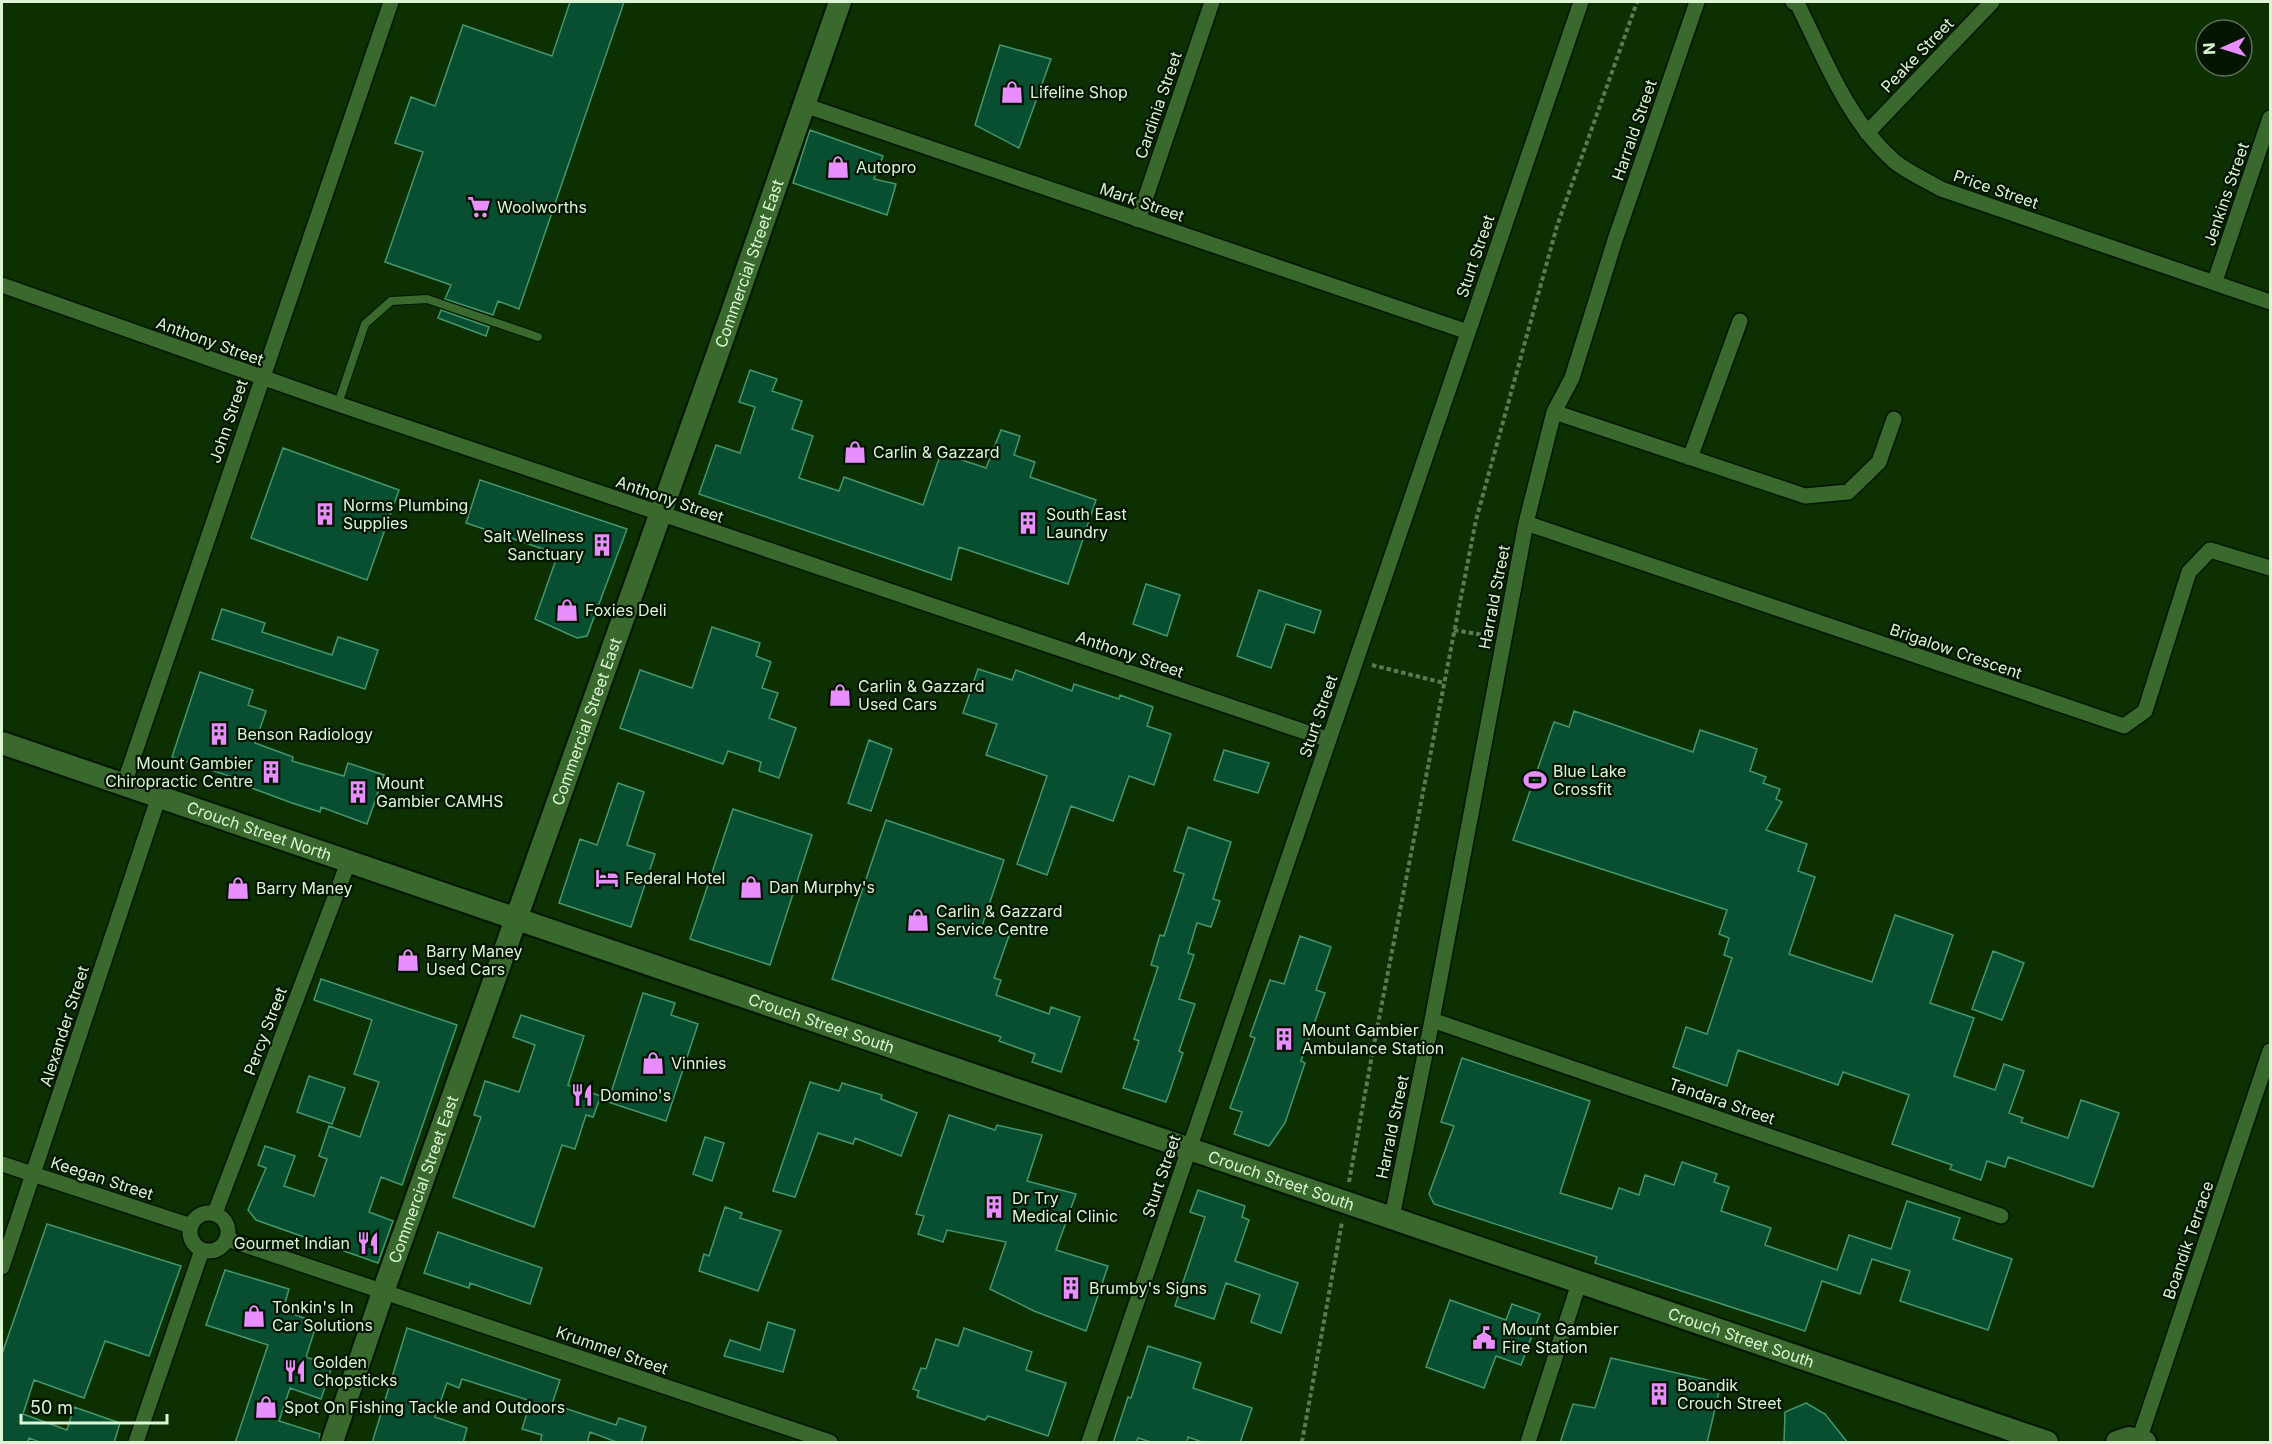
<svg xmlns="http://www.w3.org/2000/svg" width="2272" height="1444" font-family="Inter,sans-serif">
	<style>
		.building { fill: #084f32; stroke: #44976d; stroke-width: 1.5 }
		.lines { fill: none; stroke-linecap: round; stroke-linejoin: round }
		.lane-casing { stroke: #011500; stroke-width: 10 }
		.street-casing { stroke: #011500; stroke-width: 18 }
		.secondary-casing { stroke: #011500; stroke-width: 26 }
		.path { stroke: #5a7a51; stroke-width: 4; stroke-dasharray: 4.5 3; stroke-linecap: butt }
		.lane { stroke: #3a692e; stroke-width: 8 }
		.street { stroke: #3a692e; stroke-width: 15 }
		.secondary { stroke: #3a692e; stroke-width: 22 }
		.labels { text-anchor: middle; stroke-width: 4.5; stroke-linejoin: round; paint-order: stroke }
		.street-label { font-size: 16px; fill: #dcf6d5; stroke: #031501 }
		.poi-label { font-size: 16px; fill: #dcf6d5; stroke: #031501; text-anchor: start }
	</style>
	<rect width="100%" height="100%" fill="#0c3002"/>
	<path class="building" d="M570 2H624L519 309 498 301 493 315 445 299 451 285 385 262 423 152 395 143 411 97 435 106 463 25 552 56Z
		M1000 45 1051 59 1019 148 975 125Z
		M810 130 883 156 874 179 896 184 887 215 793 183Z
		M441 310 489 327 486 336 438 318Z
		M750 370 777 379 772 391 802 401 792 429 813 436 799 478 839 491 844 477 923 505 941 453 986 468 1001 430 1020 436 1014 455 1035 462 1030 477 1096 500 1068 584 959 547 951 580 699 494 716 445 740 453 755 407 739 402Z
		M283 448 399 490 367 580 251 538Z
		M480 480 627 529 587 636 577 638 535 619 558 554 466 523Z
		M1146 584 1180 595 1167 636 1133 624Z
		M1259 590 1321 611 1314 633 1286 624 1271 668 1237 656Z
		M222 609 265 623 262 632 332 655 338 637 378 650 365 689 212 639Z
		M712 627 760 643 756 656 771 662 762 688 778 693 769 718 796 728 779 778 759 771 761 762 728 751 723 764 620 728 640 670 692 688Z
		M978 669 1012 680 1016 670 1072 691 1074 684 1119 699 1120 695 1153 707 1147 726 1171 734 1154 785 1129 776 1113 821 1071 806 1047 875 1017 864 1047 776 986 755 997 724 963 713Z
		M200 672 253 690 248 705 266 711 255 743 293 757 292 761 344 776 348 763 384 775 367 824 321 807 320 812 292 803 249 787 250 783 172 757Z
		M1574 711 1693 752 1700 730 1757 749 1750 771 1766 777 1763 783 1780 789 1776 799 1782 802 1766 830 1807 844 1798 871 1815 877 1789 954 1872 982 1895 915 1953 935 1930 1003 1974 1018 1954 1076 1995 1090 2004 1064 2024 1071 2009 1113 2023 1118 2021 1122 2068 1138 2081 1100 2119 1113 2093 1187 2008 1157 2005 1167 1987 1161 1981 1180 1950 1169 1952 1165 1892 1144 1909 1095 1843 1072 1838 1085 1738 1050 1727 1086 1673 1067 1686 1027 1707 1034 1732 958 1724 955 1729 938 1719 934 1727 910 1513 840 1554 722 1569 727Z
		M869 740 892 749 871 811 848 803Z
		M1224 750 1269 763 1258 793 1214 780Z
		M618 783 644 792 627 845 655 854 631 927 559 903 580 839 597 845Z
		M733 809 812 835 770 965 690 939Z
		M886 820 1004 860 982 926 1009 936 994 978 1001 980 996 995 1049 1014 1051 1007 1080 1017 1061 1072 1032 1062 1035 1054 999 1041 1001 1037 832 979Z
		M1188 827 1231 842 1213 899 1220 901 1211 927 1197 923 1188 953 1194 955 1179 999 1195 1004 1179 1051 1183 1053 1166 1102 1123 1088 1139 1041 1134 1039 1158 967 1151 965 1160 935 1164 936 1184 874 1174 871Z
		M1300 936 1331 947 1316 990 1325 993 1301 1061 1305 1063 1285 1123 1269 1146 1234 1134 1242 1112 1230 1108 1255 1038 1250 1036 1270 980 1284 984Z
		M1993 951 2024 963 2002 1020 1972 1009Z
		M321 979 457 1025 402 1185 381 1177 369 1212 393 1221 378 1263 256 1220 248 1210 266 1168 258 1165 265 1146 295 1156 284 1186 314 1196 327 1159 319 1156 329 1126 360 1137 379 1082 354 1074 372 1020 314 1000Z
		M643 993 675 1003 671 1015 698 1024 666 1121 608 1102Z
		M521 1015 584 1036 568 1085 601 1096 593 1117 586 1115 575 1149 562 1145 534 1227 453 1197 481 1117 474 1115 485 1081 519 1092 535 1045 513 1037Z
		M1462 1058 1590 1101 1560 1193 1612 1209 1619 1188 1639 1195 1645 1175 1674 1185 1682 1162 1717 1174 1714 1182 1729 1187 1721 1211 1771 1228 1765 1245 1837 1270 1849 1235 1891 1249 1907 1201 1960 1218 1953 1239 2012 1259 1988 1330 1900 1301 1910 1271 1872 1259 1860 1294 1822 1281 1805 1331 1595 1263 1597 1257 1434 1204 1429 1194 1454 1126 1441 1122Z
		M309 1076 345 1088 332 1124 297 1112Z
		M810 1082 839 1091 842 1083 882 1095 881 1099 917 1113 901 1156 855 1138 853 1144 818 1133 795 1197 773 1191Z
		M949 1115 995 1130 997 1125 1042 1135 1027 1181 1076 1194 1056 1250 1108 1266 1086 1331 1034 1311 990 1289 1006 1242 947 1230 943 1242 918 1234 924 1216 916 1214Z
		M705 1137 724 1143 712 1181 693 1174Z
		M1198 1190 1245 1206 1242 1217 1249 1220 1235 1261 1298 1283 1281 1333 1251 1322 1260 1295 1226 1283 1214 1319 1175 1306 1205 1217 1190 1212Z
		M725 1207 742 1213 740 1218 781 1231 758 1291 699 1271 704 1254 709 1256Z
		M47 1224 181 1266 149 1356 105 1341 84 1398 34 1380 23 1414 67 1430 74 1407 120 1423 114 1443H42L29 1438 27 1443H2V1354Z
		M438 1232 542 1268 530 1304 470 1283 469 1288 424 1273Z
		M225 1270 289 1289 283 1310 317 1323 306 1357 332 1366 321 1399 290 1388 279 1421 320 1434 319 1443H235L268 1345 206 1325Z
		M1450 1300 1506 1320 1512 1304 1540 1314 1521 1365 1496 1356 1484 1388 1426 1367Z
		M768 1322 795 1330 783 1372 724 1356 730 1340 760 1350Z
		M407 1328 560 1380 552 1404 616 1425 619 1418 646 1427 641 1443H619L590 1432 587 1443H540L542 1435 522 1429 531 1401 462 1379 459 1388 447 1383 435 1417 467 1428 463 1443H372Z
		M964 1328 1032 1352 1026 1370 1066 1383 1048 1436 988 1416 985 1420 917 1397 919 1391 913 1389 921 1368 926 1369 936 1339 958 1346Z
		M1148 1346 1201 1363 1193 1388 1252 1408 1240 1443H1205L1188 1437 1187 1443H1154L1138 1438 1136 1443H1113L1128 1397 1131 1398Z
		M1611 1358 1721 1383 1707 1443H1560L1573 1404 1595 1408Z
		M1806 1403 1825 1414 1848 1443H1784L1785 1412Z"/>
	<g class="lines">
		<g class="lane-casing">
			<path id="lane" d="M338 404 365 324 391 301 427 299 538 337"/>
		</g>
		<g class="street-casing">
			<path id="street" d="M1793 2 1798 5C1825 59 1848 121 1894 161 1907 172 1926 180 1941 189L2270 302
				M804 105 1468 332
				M1867 133 1992 2
				M1138 220 1212 2
				M2215 281 2270 118
				M2 285 338 404 1329 740
				M1554 412 1805 496 1848 492 1879 462 1894 419
				M1690 458 1740 321
				M1526 523 2124 726 2145 711 2189 572 2210 550 2270 568
				M124 784 391 2
				M1432 1020 2001 1216
				M2 1164 191 1226
				M190 1232a19 19 0 1 1 38 0a19 19 0 1 1-38 0Z
				M215 1213 348 863
				M1392 1217 1432 1020 1526 523 1554 412 1572 378 1615 240 1697 2
				M227 1239 830 1442
				M2 1267 159 796
				M2139 1440 2270 1051
				M136 1442 202 1250
				M1089 1442 1581 2
				M1528 1442 1579 1283"/>
		</g>
		<g class="secondary-casing">
			<g id="secondary">
				<path id="s1" d="M2 743 2047 1442"/>
				<path id="s2" d="M332 1442 383 1292 716 358 840 2"/>
				<path d="M2117 1442 2129 1438 2145 1442"/>
			</g>
		</g>
		<path class="path" d="M1454 630 1489 636
			M1372 665 1444 683
			M1349 1182 1374 1044 1476 520 1557 226 1637 2
			M1302 1442 1342 1222"/>
		<use href="#lane" class="lane"/>
		<use href="#street" class="street"/>
		<use href="#secondary" class="secondary"/>
	</g>
	<defs>
		<g id="shop-bare" transform="scale(1.8)"><path d="M-5-2.5h2.3a2.7 3.5 0 0 1 5.4 0H5L5.5 6h-11ZM-1.5-2.5h3a1.5 2.3 0 0 0-3 0Z" fill="#e88eff" stroke="#031501" stroke-width="2.5" paint-order="stroke"/></g>
		<g id="supermarket-bare" transform="scale(1.8)"><path d="M-6-5.5h2.5l.6 2H6L4.5 2H-2.5L-4.4-4H-6ZM-1.5 3.2a1.3 1.3 0 1 0 .1 0ZM3 3.2a1.3 1.3 0 1 0 .1 0Z" fill="#e88eff" stroke="#031501" stroke-width="2.5" paint-order="stroke"/></g>
		<g id="building-bare" transform="scale(1.8)"><path d="M-4-6H4V6H1V3H-1V6H-4ZM-2.5-4.3h1.7v1.8h-1.7ZM.8-4.3h1.7v1.8H.8ZM-2.5-1h1.7V.8h-1.7ZM.8-1h1.7V.8H.8Z" fill="#e88eff" stroke="#031501" stroke-width="2.5" paint-order="stroke"/></g>
		<g id="stadium-bare" transform="scale(1.8)"><path d="M0-5a6.5 5 0 1 0 0 10a6.5 5 0 1 0 0-10ZM-3.5-1.8h7v3.6h-7Z" fill="#e88eff" stroke="#031501" stroke-width="2.5" paint-order="stroke"/></g>
		<g id="hotel-bare" transform="scale(1.8)"><path d="M-6-4.5h1.5V1H6V5H4.5V3h-9V5H-6ZM-4 0a1.8 1.8 0 1 1 3.6 0ZM.5 0V-2.5h3Q6-2.5 6 0Z" fill="#e88eff" stroke="#031501" stroke-width="2.5" paint-order="stroke"/></g>
		<g id="restaurant-bare" transform="scale(1.8)"><path d="M-5-6h1v4h1v-4h1v4h1v-4h1v5L-1.5 .5V6h-2V.5L-5-1ZM5-6V6H3V1.5H1.5Q1.5-4 5-6Z" fill="#e88eff" stroke="#031501" stroke-width="2.5" paint-order="stroke"/></g>
		<g id="civic-bare" transform="scale(1.8)"><path d="M-.6-6.5H3V-4.5H.6V-3L4-1V1h2V6H-6V1h2V-1L-.6-3ZM-1.2 2.5V6h2.4V2.5Z" fill="#e88eff" stroke="#031501" stroke-width="2.5" paint-order="stroke"/></g>
	</defs>
	<g fill-rule="evenodd">
		<use href="#shop-bare" x="1012" y="92"/>
		<use href="#shop-bare" x="838" y="167"/>
		<use href="#supermarket-bare" x="479" y="207"/>
		<use href="#shop-bare" x="855" y="452"/>
		<use href="#building-bare" x="325" y="514"/>
		<use href="#building-bare" x="1028" y="523"/>
		<use href="#building-bare" x="602" y="545"/>
		<use href="#shop-bare" x="567" y="610"/>
		<use href="#shop-bare" x="840" y="695"/>
		<use href="#building-bare" x="219" y="734"/>
		<use href="#building-bare" x="271" y="772"/>
		<use href="#stadium-bare" x="1535" y="780"/>
		<use href="#building-bare" x="358" y="792"/>
		<use href="#hotel-bare" x="607" y="878"/>
		<use href="#shop-bare" x="751" y="887"/>
		<use href="#shop-bare" x="238" y="888"/>
		<use href="#shop-bare" x="918" y="920"/>
		<use href="#shop-bare" x="408" y="960"/>
		<use href="#building-bare" x="1284" y="1039"/>
		<use href="#shop-bare" x="653" y="1063"/>
		<use href="#restaurant-bare" x="582" y="1095"/>
		<use href="#building-bare" x="994" y="1207"/>
		<use href="#restaurant-bare" x="368" y="1243"/>
		<use href="#building-bare" x="1071" y="1288"/>
		<use href="#shop-bare" x="254" y="1316"/>
		<use href="#civic-bare" x="1484" y="1338"/>
		<use href="#restaurant-bare" x="295" y="1371"/>
		<use href="#building-bare" x="1659" y="1394"/>
		<use href="#shop-bare" x="266" y="1407"/>
	</g>
	<g class="labels">
		<g class="street-label">
			<text transform="translate(1917 55) rotate(-46)" y="6">Peake Street</text>
			<text transform="translate(1158 105) rotate(-71)" y="6">Cardinia Street</text>
			<text transform="translate(1634 130) rotate(-71)" y="6">Harrald Street</text>
			<text transform="translate(1996 189) rotate(19)" y="6">Price Street</text>
			<text transform="translate(2226 194) rotate(-71)" y="6">Jenkins Street</text>
			<text transform="translate(1142 202) rotate(19)" y="6">Mark Street</text>
			<text transform="translate(1475 256) rotate(-71)" y="6">Sturt Street</text>
			<text dy="6" stroke="none"><textPath href="#s2" startOffset="1250">Commercial Street East</textPath></text>
			<text transform="translate(210 341) rotate(20)" y="6">Anthony Street</text>
			<text transform="translate(228 421) rotate(-71)" y="6">John Street</text>
			<text transform="translate(670 499) rotate(19)" y="6">Anthony Street</text>
			<text transform="translate(1494 597) rotate(-79)" y="6">Harrald Street</text>
			<text transform="translate(1956 651) rotate(19)" y="6">Brigalow Crescent</text>
			<text transform="translate(1130 654) rotate(19)" y="6">Anthony Street</text>
			<text transform="translate(1318 716) rotate(-71)" y="6">Sturt Street</text>
			<text dy="6" stroke="none"><textPath href="#s2" startOffset="764">Commercial Street East</textPath></text>
			<text dy="6" stroke="none"><textPath href="#s1" startOffset="272">Crouch Street North</textPath></text>
			<text dy="6" stroke="none"><textPath href="#s1" startOffset="866">Crouch Street South</textPath></text>
			<text transform="translate(64 1026) rotate(-72)" y="6">Alexander Street</text>
			<text transform="translate(265 1031) rotate(-69)" y="6">Percy Street</text>
			<text transform="translate(1722 1101) rotate(19)" y="6">Tandara Street</text>
			<text transform="translate(1392 1127) rotate(-78)" y="6">Harrald Street</text>
			<text transform="translate(1161 1176) rotate(-71)" y="6">Sturt Street</text>
			<text transform="translate(102 1178) rotate(18)" y="6">Keegan Street</text>
			<text dy="6" stroke="none"><textPath href="#s2" startOffset="278">Commercial Street East</textPath></text>
			<text dy="6" stroke="none"><textPath href="#s1" startOffset="1352">Crouch Street South</textPath></text>
			<text transform="translate(2188 1240) rotate(-71)" y="6">Boandik Terrace</text>
			<text dy="6" stroke="none"><textPath href="#s1" startOffset="1838">Crouch Street South</textPath></text>
			<text transform="translate(612 1350) rotate(19)" y="6">Krummel Street</text>
		</g>
		<g class="poi-label">
			<text x="1030" y="98">Lifeline Shop</text>
			<text x="856" y="173">Autopro</text>
			<text x="497" y="213">Woolworths</text>
			<text x="873" y="458">Carlin &amp; Gazzard</text>
			<text x="343" y="511">Norms Plumbing<tspan x="343" dy="18">Supplies</tspan></text>
			<text x="1046" y="520">South East<tspan x="1046" dy="18">Laundry</tspan></text>
			<text x="584" y="542" text-anchor="end">Salt Wellness<tspan x="584" dy="18">Sanctuary</tspan></text>
			<text x="585" y="616">Foxies Deli</text>
			<text x="858" y="692">Carlin &amp; Gazzard<tspan x="858" dy="18">Used Cars</tspan></text>
			<text x="237" y="740">Benson Radiology</text>
			<text x="253" y="769" text-anchor="end">Mount Gambier<tspan x="253" dy="18">Chiropractic Centre</tspan></text>
			<text x="1553" y="777">Blue Lake<tspan x="1553" dy="18">Crossfit</tspan></text>
			<text x="376" y="789">Mount<tspan x="376" dy="18">Gambier CAMHS</tspan></text>
			<text x="625" y="884">Federal Hotel</text>
			<text x="769" y="893">Dan Murphy's</text>
			<text x="256" y="894">Barry Maney</text>
			<text x="936" y="917">Carlin &amp; Gazzard<tspan x="936" dy="18">Service Centre</tspan></text>
			<text x="426" y="957">Barry Maney<tspan x="426" dy="18">Used Cars</tspan></text>
			<text x="1302" y="1036">Mount Gambier<tspan x="1302" dy="18">Ambulance Station</tspan></text>
			<text x="671" y="1069">Vinnies</text>
			<text x="600" y="1101">Domino's</text>
			<text x="1012" y="1204">Dr Try<tspan x="1012" dy="18">Medical Clinic</tspan></text>
			<text x="350" y="1249" text-anchor="end">Gourmet Indian</text>
			<text x="1089" y="1294">Brumby's Signs</text>
			<text x="272" y="1313">Tonkin's In<tspan x="272" dy="18">Car Solutions</tspan></text>
			<text x="1502" y="1335">Mount Gambier<tspan x="1502" dy="18">Fire Station</tspan></text>
			<text x="313" y="1368">Golden<tspan x="313" dy="18">Chopsticks</tspan></text>
			<text x="1677" y="1391">Boandik<tspan x="1677" dy="18">Crouch Street</tspan></text>
			<text x="284" y="1413">Spot On Fishing Tackle and Outdoors</text>
		</g>
	</g>
	<rect width="2272" height="1444" fill="none" stroke="#dcf6d5" stroke-width="6"/>
	<g transform="translate(2224 48) rotate(267)"><circle r="28" fill="#031501" stroke="#5a6f56" stroke-width="1.5"/>
	<path d="M0-4.5L10 22L0 15L-10 22Z" fill="#e88eff"/>
	<text y="-9" font-size="16" font-weight="bold" text-anchor="middle" fill="#dcf6d5">N</text>
	</g>
	<path d="M21 1414v9h146v-9" fill="none" stroke="#dcf6d5" stroke-width="3"/>
	<text x="30" y="1414" font-size="18" fill="#dcf6d5" stroke="#031501" stroke-width="4.5" paint-order="stroke">50 m</text>
</svg>
